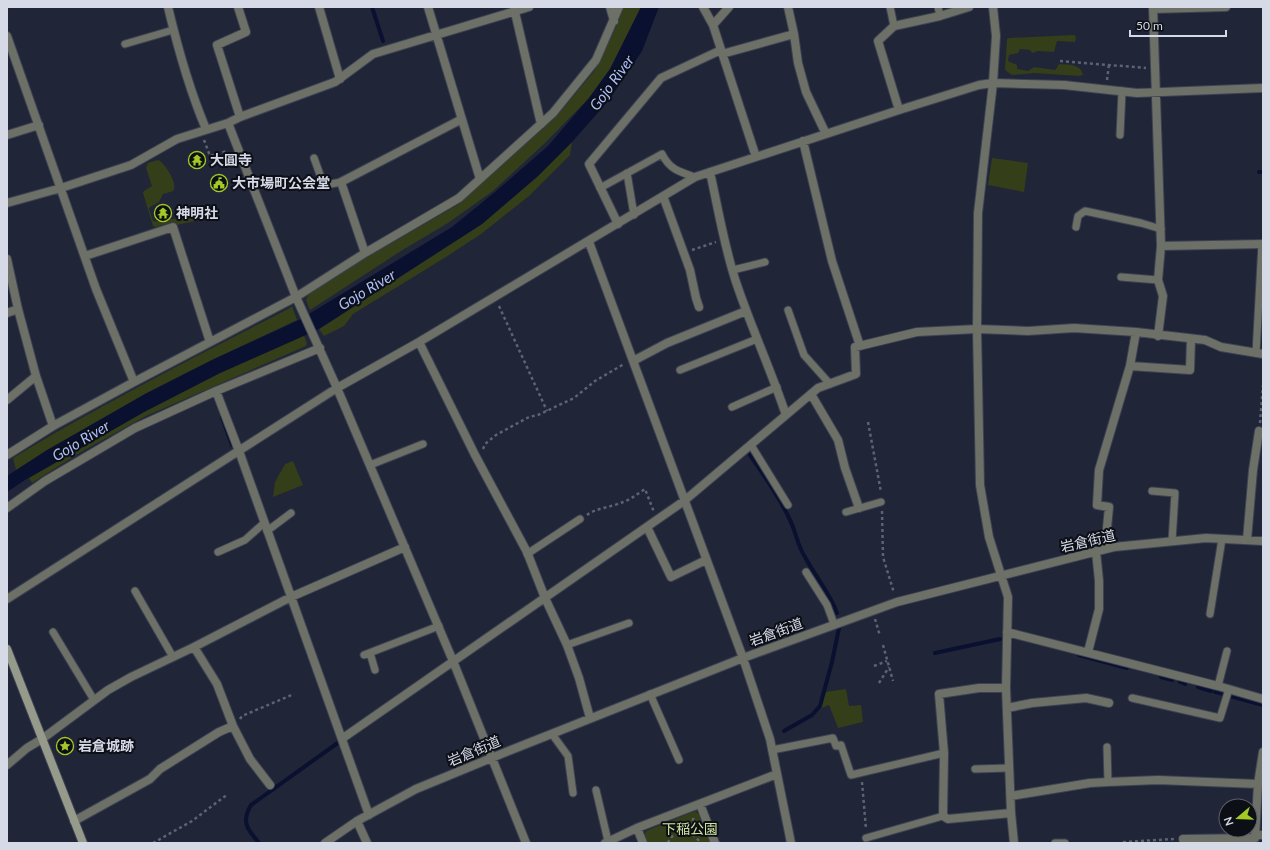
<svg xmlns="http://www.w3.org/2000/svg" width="1270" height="850" font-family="Lato,'Noto Sans JP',sans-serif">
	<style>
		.green { fill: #343e19 }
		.water { fill: #0a1030 }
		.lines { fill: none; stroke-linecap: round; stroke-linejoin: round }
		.stream { stroke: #0a1030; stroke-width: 4 }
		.service-casing { stroke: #3d4253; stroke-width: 9 }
		.minor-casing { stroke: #3d4253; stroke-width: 10 }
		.tertiary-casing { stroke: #3d4253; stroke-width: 10 }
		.secondary-casing { stroke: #3d4253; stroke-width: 10 }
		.path { stroke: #5e6373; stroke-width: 2.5; stroke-dasharray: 3 3; stroke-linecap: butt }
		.service { stroke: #6d7066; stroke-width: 7 }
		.minor { stroke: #6d7066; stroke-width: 8 }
		.tertiary { stroke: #6d7066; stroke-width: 8 }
		.secondary { stroke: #959a8b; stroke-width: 8 }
		.labels { text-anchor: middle; stroke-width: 4; stroke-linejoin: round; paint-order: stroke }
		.poi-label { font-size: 14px; font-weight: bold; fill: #d6dae6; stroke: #0c0f16; text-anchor: start }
		.street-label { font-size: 14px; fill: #d6dae6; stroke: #0c0f16 }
		.park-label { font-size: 14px; fill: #cee39e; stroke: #0c0f16 }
		.water-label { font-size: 15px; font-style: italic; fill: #acbfff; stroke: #0c0f16 }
	</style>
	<rect width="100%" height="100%" fill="#202537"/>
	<path class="green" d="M623 7H641L610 69 589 98 545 143 493 191 448 223 401 251 310 310 306 300 308 295 366 258 459 204 556 117 595 70 616 27Z
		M1074 35 1076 37 1075 42 1057 41 1054 52 1038 51 1032 53 1030 50 1020 49 1018 53 1009 55 1008 61 1017 65V69L1028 71 1034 67 1055 70 1057 68 1058 65 1060 64C1069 65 1081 64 1083 75L1079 76 1035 73 1012 75 1005 70 1007 39 1009 38Z
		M572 142 570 155 529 196 481 234 446 257 353 314 344 326 324 336 319 329 482 224 538 176Z
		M992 158 1028 163 1024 192 988 185Z
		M158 160C164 162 179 184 173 191 171 192 166 193 163 194L159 202 150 207 149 209 153 221C162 223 172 216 180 220L205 215 206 217 204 219 177 225 174 222 155 227 153 226 143 193 144 191 152 186 146 168 148 163Z
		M292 306 297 320 212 360 145 394 16 470 13 458C102 404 195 357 288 309Z
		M304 336 307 343 306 346 146 416 81 452 32 483 29 478 144 412 220 373Z
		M293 461 303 485 273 497 275 482 285 464Z
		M846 689 849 706 861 705 863 722 838 728 829 705 821 708 825 692Z
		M695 811 700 815 712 843H647L644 836 646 831Z"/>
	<path class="water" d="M641 7H659L642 51 609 100 572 142 538 176 482 224 319 329 220 373 144 412 25 480 7 492V476L47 450 145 394 212 360 299 320 452 227 495 192 548 146 589 98 610 69Z"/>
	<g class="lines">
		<path class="stream" d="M372 7 383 41
			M1259 172H1263
			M222 417 232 445
			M750 455C764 475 779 496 789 518 796 531 797 545 805 557 815 576 830 593 837 613
			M935 653 1000 639
			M1079 655 1127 668
			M1161 677 1172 680
			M1180 682 1185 684
			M1198 687 1211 691
			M1215 692 1224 694
			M1230 696 1263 705
			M784 731 812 715 820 706 832 662 839 628
			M259 843C247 829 241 822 251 805L339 742"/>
		<g class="service-casing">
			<path id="service" d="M890 7 894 26
				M938 7 940 16
				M125 44 173 30
				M1120 135 1122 91
				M314 158 323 183 326 185 341 182
				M627 173 634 215
				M600 188 662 154C670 170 680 172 695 177
				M1076 227 1078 216 1085 211 1141 223 1161 229
				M733 270 765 262
				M1121 277 1158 280
				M788 310 804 355 830 384
				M1256 353 1262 244
				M680 370 757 339
				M732 407 777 387
				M751 445 788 505
				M370 465 423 444
				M1152 491 1175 493 1172 541
				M846 512 881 502
				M267 531 291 513
				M218 552 245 540 264 523
				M527 554 580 519
				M806 572 827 605 834 624
				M135 591 173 657
				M1210 614 1222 539
				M53 632 94 700
				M567 645 629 623
				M370 653 375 670
				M364 655 439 626
				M1218 686 1227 651
				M650 694 679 760
				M1132 698 1220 718 1229 689
				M552 734 568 756 573 793
				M1107 747 1108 782
				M772 750 833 738 836 746 841 745 851 775 944 753
				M975 769 1009 768
				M596 790 608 841
				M866 838 943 816
				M1055 843H1065"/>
		</g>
		<g class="minor-casing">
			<path id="minor" d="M168 7C178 49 189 89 206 129
				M238 7 246 32 217 45 240 117
				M319 7 340 79
				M428 7 480 179
				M610 7 614 21
				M703 7 713 25
				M729 7 713 25 756 157
				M788 7 794 34 798 63 806 92 826 134
				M1153 7 1161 246 1263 244
				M514 8 541 124
				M1153 9 1226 7
				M7 36 96 289 134 382
				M722 54 794 34
				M899 110 878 41 894 26 940 16 969 7
				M228 123 296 297 337 388 453 661 526 843
				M7 135 39 125
				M803 141 832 261 860 346
				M710 172C718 208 724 246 736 282 751 327 771 370 786 415
				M663 196 690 270 696 298 699 307
				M7 203 61 188 131 165 177 139 228 123 240 117 335 82 373 54 529 7
				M618 224 589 164 661 78 721 50
				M589 242 743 658 770 739 791 843
				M365 253 341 182 462 119
				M85 256 173 227 210 342
				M7 259 18 309 36 376 53 426
				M7 313 18 309
				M1158 336 1163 296 1158 280 1161 246
				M419 342 475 455 527 552 545 598 567 645 579 678 590 718
				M633 361 667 343 746 311
				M1130 366 1190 370 1191 339
				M216 391 239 451 369 815
				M811 394 838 440 845 468 859 508
				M7 400 36 376
				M7 455 53 426 134 382 296 297 365 253 459 198 553 113 596 60 619 7
				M7 508 45 481 135 428 216 391 320 348
				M647 527 671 577 706 560
				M1247 540 1253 470 1259 431
				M1105 549 1109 507 1097 505 1099 470 1130 366 1136 332
				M1001 575 1008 597 1006 688 1011 813 1014 843
				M7 599 337 388 419 342 695 177 899 110 979 85 993 83 1064 85 1137 93 1263 88
				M1007 632 1218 686 1263 699
				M194 647 217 684 233 726 250 759 270 785
				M1088 652 1099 609V581L1096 551
				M1006 688H979L939 694 944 753 943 816 948 819 1011 813
				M1007 708 1032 703 1086 698 1109 703
				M343 738 684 501 818 388 856 374 855 347 917 332 977 329 1028 331 1074 328 1136 332 1205 340 1221 347 1263 354
				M7 765 27 748 42 739 108 690 131 677 194 647 291 597 405 547
				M1011 796 1090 783 1108 782 1158 780 1258 784 1263 752
				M700 804 715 843
				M74 821 150 779 160 769 219 732 233 726
				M357 821 367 843
				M637 828 643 843
				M1255 835H1263
				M1183 839 1255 838 1258 784
				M325 843 357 821 416 789 511 750 743 658 897 602 1114 547 1206 538 1263 541
				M605 843 637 828 777 774"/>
		</g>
		<g class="tertiary-casing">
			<path id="tertiary" d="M993 7 996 36 993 83 978 213 977 329 980 485 989 537 1001 575"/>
		</g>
		<g class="secondary-casing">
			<path id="secondary" d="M7 649 83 843"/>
		</g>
		<path class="path" d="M1060 61 1146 68
			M1107 80 1109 64
			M204 140 210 156 227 151
			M692 250 716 242
			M499 306 547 411
			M868 422 881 492
			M1260 423 1263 385
			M483 449 485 444 496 435 529 417 538 415 574 398 595 381 624 364
			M882 511 883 557 894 593
			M587 515C596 508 612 507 623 502 631 499 638 494 645 489L654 512
			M875 619 880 636
			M883 645 893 681
			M874 666 887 661
			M879 683 889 667
			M240 719 242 716 294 694
			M862 782 866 829
			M688 832 694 817
			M153 843 192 821 228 794
			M668 843C674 827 693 829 700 843
			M1124 843V842L1174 839"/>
		<use href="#service" class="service"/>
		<use href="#minor" class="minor"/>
		<use href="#tertiary" class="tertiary"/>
		<use href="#secondary" class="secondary"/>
	</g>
	<defs>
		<g id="temple-ring" transform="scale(0.9)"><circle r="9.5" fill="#0c0f16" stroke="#a4c824" stroke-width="1.5"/><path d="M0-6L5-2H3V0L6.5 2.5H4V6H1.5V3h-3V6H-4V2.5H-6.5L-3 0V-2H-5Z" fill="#a4c824"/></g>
		<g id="civic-ring" transform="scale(0.9)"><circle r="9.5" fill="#0c0f16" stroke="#a4c824" stroke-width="1.5"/><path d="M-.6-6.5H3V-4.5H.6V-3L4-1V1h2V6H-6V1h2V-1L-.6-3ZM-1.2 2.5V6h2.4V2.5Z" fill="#a4c824"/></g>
		<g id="sight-ring" transform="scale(0.9)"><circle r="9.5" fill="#0c0f16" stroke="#a4c824" stroke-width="1.5"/><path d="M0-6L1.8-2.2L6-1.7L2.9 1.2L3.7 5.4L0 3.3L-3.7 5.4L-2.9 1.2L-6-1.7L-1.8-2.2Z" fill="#a4c824"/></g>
	</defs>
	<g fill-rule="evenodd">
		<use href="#temple-ring" x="197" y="160"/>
		<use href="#civic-ring" x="219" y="183"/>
		<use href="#temple-ring" x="163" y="213"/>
		<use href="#sight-ring" x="65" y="746"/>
	</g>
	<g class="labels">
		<g class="poi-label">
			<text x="210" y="165">大圓寺</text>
			<text x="232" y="188">大市場町公会堂</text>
			<text x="176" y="218">神明社</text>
			<text x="78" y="751">岩倉城跡</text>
		</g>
		<g class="street-label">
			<text transform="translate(1088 541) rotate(-13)" y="5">岩倉街道</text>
			<text transform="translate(776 632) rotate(-20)" y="5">岩倉街道</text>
			<text transform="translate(474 751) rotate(-23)" y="5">岩倉街道</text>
		</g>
		<g class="park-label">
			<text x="690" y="834">下稲公園</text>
		</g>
		<g class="water-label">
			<text transform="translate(612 83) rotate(-54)" y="5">Gojo River</text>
			<text transform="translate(367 290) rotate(-31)" y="5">Gojo River</text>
			<text transform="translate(81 441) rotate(-31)" y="5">Gojo River</text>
		</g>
	</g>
	<rect width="1270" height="850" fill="none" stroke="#d6dae6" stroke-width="16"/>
	<g transform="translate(1238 818) rotate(251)"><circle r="19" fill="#0c0f16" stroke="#5d6069"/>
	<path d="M0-3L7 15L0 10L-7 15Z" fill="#a4c824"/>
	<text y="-6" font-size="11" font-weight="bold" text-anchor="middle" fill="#d6dae6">N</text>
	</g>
	<path d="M1130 30v6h96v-6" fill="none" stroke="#d6dae6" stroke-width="2"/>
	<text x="1136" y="30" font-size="12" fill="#d6dae6" stroke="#0c0f16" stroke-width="3" paint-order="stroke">50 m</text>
</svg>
